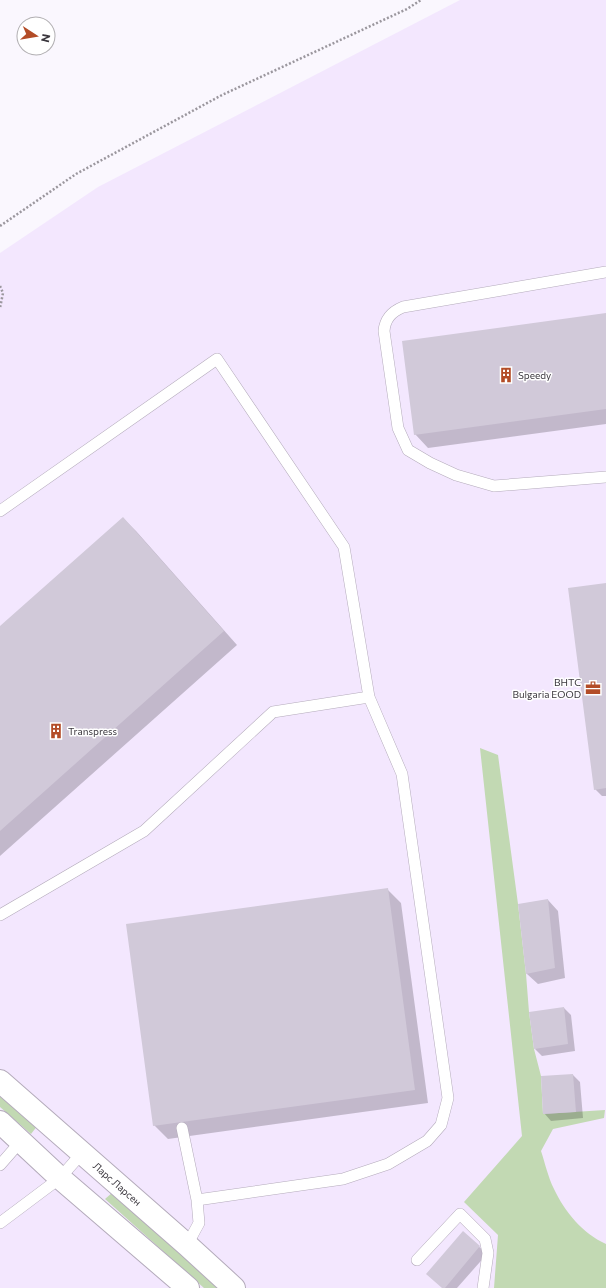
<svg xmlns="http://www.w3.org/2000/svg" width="606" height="1288" font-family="Commissioner,sans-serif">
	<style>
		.built { fill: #f3e7fe }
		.green { fill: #c2d9b3 }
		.shadow { fill: #0003 }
		.building { fill: #d1c9d9 }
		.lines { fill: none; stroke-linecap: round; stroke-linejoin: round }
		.service-casing { stroke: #b4abbb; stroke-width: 12 }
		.minor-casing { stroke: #b4abbb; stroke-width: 24 }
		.path { stroke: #9b979e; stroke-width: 2.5; stroke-dasharray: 2 2; stroke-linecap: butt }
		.service { stroke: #fff; stroke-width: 11 }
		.minor { stroke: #fff; stroke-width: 22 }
		.labels { text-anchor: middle; stroke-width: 3; stroke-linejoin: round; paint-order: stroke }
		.poi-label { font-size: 10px; fill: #3b373e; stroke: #fff; text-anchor: start }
		.street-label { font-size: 10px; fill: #3b373e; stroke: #fff }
	</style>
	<rect width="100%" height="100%" fill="#faf7fe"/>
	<path class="built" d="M460 0H606V1288H0V253L98 187Z"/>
	<path class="green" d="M480 748 498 755 518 904 526 974 529 1012 534 1049 541 1076 543 1114 605 1110 604 1118 553 1129 541 1151C545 1163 548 1177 554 1189 565 1212 582 1233 606 1244V1288H494L498 1235 464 1202 522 1136Z
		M0 1092 38 1125 31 1134 0 1107Z
		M113 1192 221 1288H204L105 1199Z"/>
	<path class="shadow" d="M606 314V424L428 448 415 434Z
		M123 518 136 531 237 645 0 856V628Z
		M606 584V796H602L595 789Z
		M387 889 401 903 428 1103 168 1139 154 1125Z
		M548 900 558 911 565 978 538 984 527 974 519 905Z
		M564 1008 571 1015 575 1051 542 1056 535 1049Z
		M573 1075 580 1082 583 1118 551 1121 544 1113Z
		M463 1232 487 1254 457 1288H443Z"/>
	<path class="building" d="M606 313V409L414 435 402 341Z
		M123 517 224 631 0 831V626Z
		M606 583V788L594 790 568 588Z
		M388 888 415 1090 153 1126 126 924Z
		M548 899 555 968 526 974 518 904Z
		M564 1007 568 1044 534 1049 529 1012Z
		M573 1074 576 1112 543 1114 541 1076Z
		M463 1231 480 1246 445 1288H442L426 1274Z"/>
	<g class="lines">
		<g class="service-casing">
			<path id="service" d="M606 272 403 307C391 312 385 319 384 331L398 428 408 450 430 463 456 475 494 486 606 477
				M0 511 217 359 344 547 369 697 273 712 144 831 0 915
				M182 1128 197 1200 199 1223 187 1245
				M0 1165 21 1141
				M197 1200 343 1179 388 1164 427 1141 441 1125 448 1098 402 774 369 697
				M0 1223 60 1178 82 1153
				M417 1260 460 1214 485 1239 488 1253 483 1288"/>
		</g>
		<g class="minor-casing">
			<g id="minor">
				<path id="s1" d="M0 1081 187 1245 234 1288"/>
				<path d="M0 1122 60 1178 188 1288"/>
			</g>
		</g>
		<path class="path" d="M0 226 76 174 222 95 407 9 421 0
			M0 286 3 293 0 308"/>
		<use href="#service" class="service"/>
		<use href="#minor" class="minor"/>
	</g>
	<defs>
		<g id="building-bare" transform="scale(1.2)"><path d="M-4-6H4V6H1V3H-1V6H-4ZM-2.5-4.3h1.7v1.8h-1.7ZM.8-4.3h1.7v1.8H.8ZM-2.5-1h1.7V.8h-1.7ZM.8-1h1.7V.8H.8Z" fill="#b34c27" stroke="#fff" stroke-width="2.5" paint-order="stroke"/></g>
		<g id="office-bare" transform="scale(1.2)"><path d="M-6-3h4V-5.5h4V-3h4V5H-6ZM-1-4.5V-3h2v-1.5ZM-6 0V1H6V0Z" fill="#b34c27" stroke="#fff" stroke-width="2.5" paint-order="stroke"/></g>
	</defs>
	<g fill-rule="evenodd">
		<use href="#building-bare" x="506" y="375"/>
		<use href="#office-bare" x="593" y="688"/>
		<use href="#building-bare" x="56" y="731"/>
	</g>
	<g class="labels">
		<g class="poi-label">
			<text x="518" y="379">Speedy</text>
			<text x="581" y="686" text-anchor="end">BHTC<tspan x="581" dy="12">Bulgaria EOOD</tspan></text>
			<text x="68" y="735">Transpress</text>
		</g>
		<g class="street-label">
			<text dy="4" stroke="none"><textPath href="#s1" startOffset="156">Ларс Ларсен</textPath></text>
		</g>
	</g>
	<g transform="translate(36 36) rotate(102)"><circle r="19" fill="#ffffff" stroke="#b1afb2"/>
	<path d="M0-3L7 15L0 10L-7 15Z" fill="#b34c27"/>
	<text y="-6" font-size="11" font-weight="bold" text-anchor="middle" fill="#3b373e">N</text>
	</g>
</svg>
